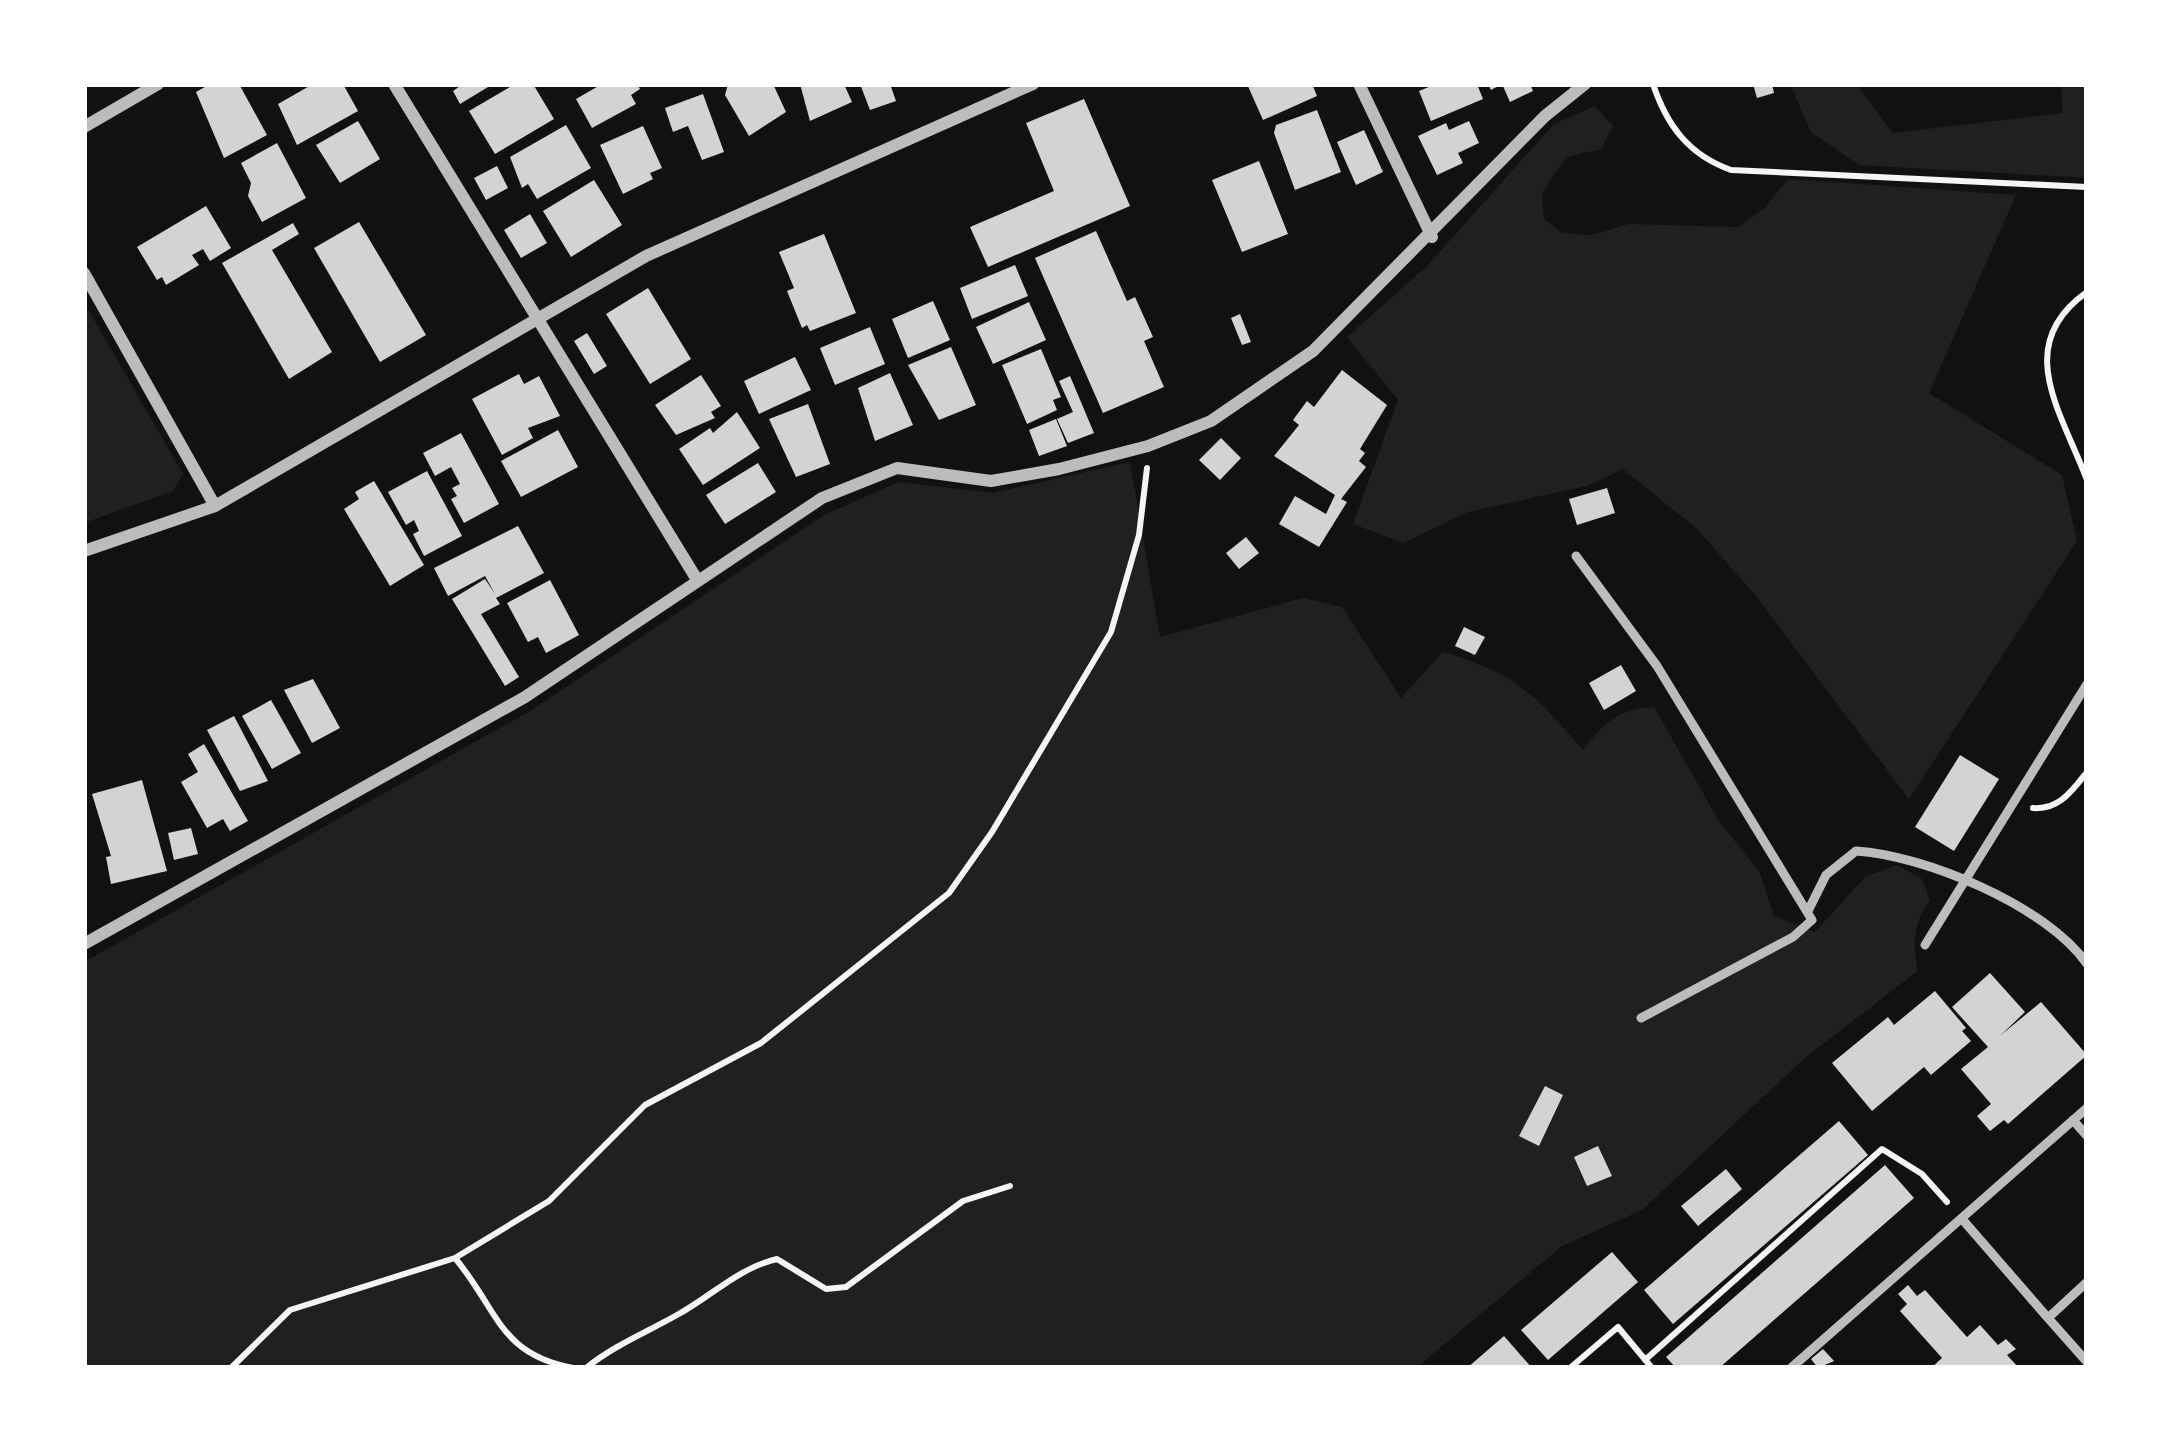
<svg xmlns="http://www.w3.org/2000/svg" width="2171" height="1452" font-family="Ubuntu,sans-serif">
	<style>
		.green { fill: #202020 }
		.building { fill: #d3d3d3 }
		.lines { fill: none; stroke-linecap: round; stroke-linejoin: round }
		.path { stroke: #f5f5f5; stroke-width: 6 }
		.service { stroke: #bcbcbc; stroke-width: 9 }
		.minor { stroke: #bcbcbc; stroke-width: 12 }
	</style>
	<rect width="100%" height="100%" fill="#111"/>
	<path class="green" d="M1790 84H1857L1892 133 2063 113 2061 84H2087V178L1859 165 1811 132Z
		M1595 106 1613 126 1601 149 1566 157 1542 193 1544 219 1562 233 1592 235 1629 224 1738 227 1765 208 1788 179 2016 195 1929 393 2062 475 2077 541 1909 799 1757 597 1697 529 1623 469 1587 486 1468 512 1403 543 1353 524 1398 400 1347 337 1426 267 1554 124Z
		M84 302 183 474 173 491 84 523Z
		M1130 462 1160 637 1303 598 1342 607 1401 698 1443 652C1515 673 1535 694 1583 750 1605 722 1617 709 1654 707L1719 821 1760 873 1774 916 1815 932 1865 877 1897 865 1922 879 1930 901C1912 924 1913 944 1918 971L1807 1056 1642 1210 1562 1246 1416 1368H87L84 962 530 711 824 515 899 482 993 493Z"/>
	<path class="building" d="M210 84H239L267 135 224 158 196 92Z
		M313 84H343L358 111 297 145 278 104Z
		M463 84H493L460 104 453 91Z
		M515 84H533L554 119 495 154 469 111Z
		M602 84H637L640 89 631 95 636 104 592 128 576 99Z
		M728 84H773L786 112 749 136 725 95Z
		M800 84H844L852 102 810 121Z
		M860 84H890L896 101 870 110Z
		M1247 84H1312L1317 96 1263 120Z
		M1436 84H1477L1483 99 1431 121 1419 91Z
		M1488 84H1530L1533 91 1510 102 1502 84 1491 90Z
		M1753 84H1772L1774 93 1757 98Z
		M703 94 724 152 702 160 688 126 673 132 665 108Z
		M1084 99 1130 206 988 267 970 227 1054 191 1026 123Z
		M1317 110 1341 172 1295 190 1274 133 1276 125Z
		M358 121 380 159 340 183 316 145Z
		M1469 121 1479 143 1458 153 1463 163 1437 175 1418 136 1446 123 1449 130Z
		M566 125 591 168 537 199 528 184 522 188 510 157Z
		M643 126 662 168 650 173 653 179 623 194 600 145Z
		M1364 130 1383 172 1356 185 1337 142Z
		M277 143 306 198 262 222 248 196 251 183 241 163Z
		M1259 161 1288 234 1242 252 1212 180Z
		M497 166 508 188 486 200 474 178Z
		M594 180 622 225 571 257 543 211Z
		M206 206 231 248 210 261 203 249 192 255 199 265 166 285 162 277 157 280 137 247Z
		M530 214 547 243 521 258 504 230Z
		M359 222 426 335 380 362 314 248Z
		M293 223 299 234 272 250 332 352 289 379 222 263Z
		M1096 231 1127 301 1135 297 1153 337 1144 341 1164 387 1103 413 1035 258Z
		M824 234 856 313 810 331 807 325 802 328 787 291 794 288 779 252Z
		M1015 265 1028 296 972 319 960 288Z
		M648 288 691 359 650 384 606 314Z
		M933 301 950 340 908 358 892 319Z
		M1029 302 1046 340 993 364 976 327Z
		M1240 314 1251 342 1242 345 1231 318Z
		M870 327 885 364 835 385 820 348Z
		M587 333 607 366 594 374 574 341Z
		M951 347 976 405 939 420 908 365Z
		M1041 349 1061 397 1053 400 1057 410 1027 424 1002 365Z
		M795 357 811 390 759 414 744 381Z
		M1342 370 1387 405 1360 449 1365 453 1359 461 1366 467 1341 499 1347 502 1319 547 1279 524 1295 496 1326 514 1335 495 1274 456 1299 425 1293 420 1307 401 1314 407Z
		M890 373 913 425 875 441 858 388Z
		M519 374 524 384 539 376 560 416 528 428 533 438 502 455 472 399Z
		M701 375 721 406 711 412 715 418 676 435 655 405Z
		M1070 376 1094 433 1068 443 1057 419 1073 412 1059 381Z
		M808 404 830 464 796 477 769 419Z
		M737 412 760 448 703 485 679 449 710 428 713 433Z
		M1056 419 1067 446 1039 456 1029 430Z
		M558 430 578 467 521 497 501 461Z
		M461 433 499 504 464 523 451 499 457 496 452 488 460 484 451 467 435 476 423 453Z
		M1221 438 1241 458 1220 480 1199 460Z
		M758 463 776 492 725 524 706 495Z
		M427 471 462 536 424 556 413 534 419 531 414 520 406 525 388 492Z
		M374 481 424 565 390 586 344 509 359 499 355 492Z
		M1607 488 1615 513 1577 525 1569 499Z
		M518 526 544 573 496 598 500 604 481 614 519 677 505 686 452 599 485 579 495 594 485 576 448 596 434 568Z
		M1246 537 1259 553 1239 569 1226 553Z
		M550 580 579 635 546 653 538 637 528 642 507 603Z
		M1464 627 1485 637 1475 655 1455 646Z
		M1621 665 1636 691 1604 710 1589 683Z
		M313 679 340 728 312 743 284 690Z
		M271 700 301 753 272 769 242 716Z
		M234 716 268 781 240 791 207 730Z
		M204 744 248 821 230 831 223 819 207 828 181 782 198 772 188 754Z
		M1960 755 1999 779 1954 851 1915 827Z
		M142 780 167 871 111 884 106 857 111 856 92 794Z
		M191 828 198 854 174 860 168 833Z
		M1990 973 2025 1012 2001 1035 2041 1002 2087 1055 2008 1124 2004 1120 1990 1131 1977 1116 1991 1104 1961 1069 1988 1047 1952 1007Z
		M1935 991 1966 1028 1962 1031 1971 1041 1931 1075 1924 1067 1872 1111 1832 1063 1888 1017 1894 1025Z
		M1545 1086 1563 1095 1539 1146 1519 1136Z
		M1839 1121 1868 1155 1673 1324 1644 1290Z
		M1598 1146 1612 1176 1587 1186 1574 1157Z
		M1885 1165 1914 1198 1719 1368H1676L1666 1357Z
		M1726 1169 1742 1189 1698 1226 1681 1206Z
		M1612 1252 1638 1282 1548 1360 1521 1330Z
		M1908 1285 1917 1296 1925 1290 1967 1337 1980 1325 1998 1345 2006 1339 2016 1349 2007 1355 2019 1368H1931L1942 1358 1900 1311 1907 1304 1898 1294Z
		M1504 1336 1532 1368H1467Z
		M1823 1349 1834 1361 1818 1368 1811 1359Z"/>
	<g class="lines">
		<path class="path" d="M1653 84C1667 126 1689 155 1731 170L2087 187
			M2087 292C2012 345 2061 411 2087 480
			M2033 808C2059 810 2072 791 2087 772
			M455 1258C499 1311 499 1354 573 1368
			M1645 1360 1882 1149 1922 1174 1947 1202
			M231 1368 290 1310 455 1258 549 1201 645 1105 761 1043 949 893 992 832 1111 632 1139 535 1147 468
			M586 1368C615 1345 645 1333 677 1315 712 1296 738 1268 777 1259L826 1289 846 1287 963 1201 1010 1186
			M1570 1368 1618 1327 1652 1368"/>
		<path class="service" d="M1576 556 1657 666 1812 920 1793 937 1641 1018
			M1808 911 1826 875 1856 851C1924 855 2047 906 2087 964
			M1925 945 2087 684
			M2073 1120 2087 1136
			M1962 1219 2048 1318
			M2087 1282 2048 1318 2087 1362
			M1791 1368 2087 1108"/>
		<path class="minor" d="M394 84 696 578
			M1359 84 1432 237
			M84 127 158 84
			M84 273 215 506
			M84 551 215 506 646 256 1033 84
			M84 944 525 697 822 498 897 468 991 481 1059 469 1148 446 1211 421 1313 351 1545 116 1585 84"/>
	</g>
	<rect width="2171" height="1452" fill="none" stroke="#ffffff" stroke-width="174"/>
</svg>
